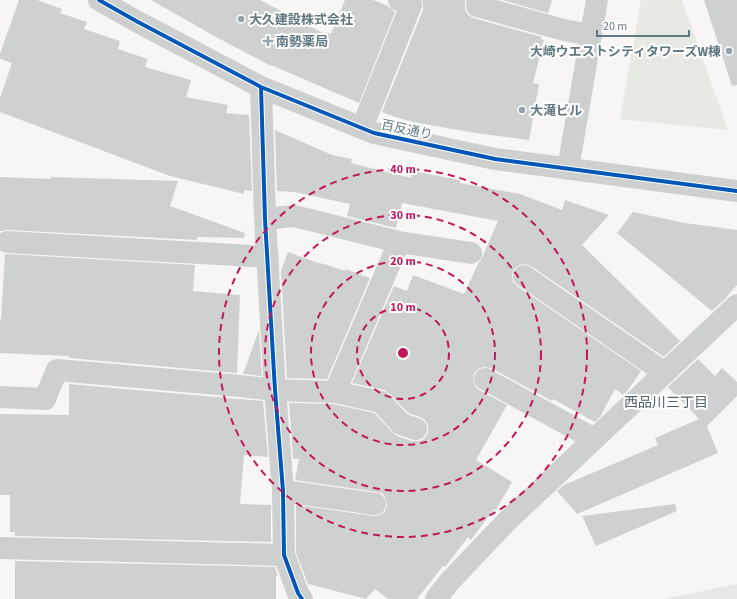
<svg xmlns="http://www.w3.org/2000/svg" width="737" height="599" font-family="'Source Sans 3','Noto Sans JP',sans-serif">
	<style>
		.built { fill: #e6e8e7 }
		.green { fill: #e7eae3 }
		.building { fill: #cfd1d1 }
		.lines { fill: none; stroke-linecap: round; stroke-linejoin: round }
		.minor { stroke: #ced0d0; stroke-width: 22 }
		.cycleway-casing { stroke: #fff; stroke-width: 6 }
		.cycleway { stroke: #0057b8; stroke-width: 4 }
		.ring { fill: none; stroke: #c2185b; stroke-width: 2; stroke-dasharray: 7 5 }
		.poi-dot { fill: #94a4aa; stroke: #fff; stroke-width: 1.5 }
		.labels { text-anchor: middle; stroke-width: 4; stroke-linejoin: round; paint-order: stroke }
		.poi-label { font-size: 13px; font-weight: bold; fill: #5f7882; stroke: #fff; text-anchor: start }
		.street-label { font-size: 13px; fill: #5f7882; stroke: #fff }
		.neighbourhood-label { font-size: 14px; fill: #52646c; stroke: #fff }
		.centre { fill: #c2185b; stroke: #fff; stroke-width: 2 }
		.ring-label { font-size: 12px; text-anchor: middle; font-weight: bold; fill: #c2185b; stroke: #fff; stroke-width: 4; stroke-linejoin: round; paint-order: stroke }
	</style>
	<rect width="100%" height="100%" fill="#f7f6f5"/>
	<path class="built" d="M737 584V599H663Z"/>
	<path class="green" d="M641 0H682L728 130 620 119Z"/>
	<path class="building" d="M19 0H37L62 9 60 13 87 22 84 29 120 41 118 49 148 59 145 67 191 80 186 97 228 105 226 113 249 115 252 191 244 190V194L170 176 0 112V98L12 63 0 59V54Z
		M151 0H260L325 34 326 32 331 34 345 0H373L388 6 395 12 359 103 271 65V66L216 37Z
		M422 0H465V10L468 15 473 18 542 37 541 39 544 40 533 83 539 84 529 140 475 133 413 122 395 117 382 112 423 10V4Z
		M502 0H552L548 13Z
		M704 0H737V85L732 86Z
		M275 130 332 155 352 159 351 163 411 178 412 171 460 180V183L520 194 562 210 565 200 609 215 582 245 680 341 664 357 531 266 525 264 519 265 514 269 512 275 513 282 517 286 641 371 628 390 623 395 615 389 600 417 595 422 553 399 552 401 491 368 484 367 478 369 474 373 473 379 475 386 479 390 507 405 476 460 512 482 496 510 494 509 471 540 468 537 445 567 443 566 417 599H388L375 589 366 599 308 584 296 553V505L374 516 380 515 385 512 387 505 386 499 383 494 377 492 295 480 299 459H293L289 403 333 404 374 413 392 432 397 436 412 441H419L424 439 428 433V426L425 420 420 417 408 413 390 394 384 390 352 383 394 286 407 291 413 275 464 294 479 262 481 260 498 221 402 203 396 228 347 216 350 204 294 192 277 191Z
		M0 177 51 179V177L178 181 170 206 245 233 244 238 197 237V240L8 230 0 231Z
		M633 212 685 223 737 230V285L725 299 712 311 617 233Z
		M288 252 321 264V263L345 271V269L370 278 327 379 287 378 281 271Z
		M5 254 195 265 193 291 240 295 237 373 69 358V356L0 353V319H1Z
		M259 330 262 376 243 374Z
		M698 359 715 376 722 368 737 382V396L707 426 718 453 577 514 557 491 564 485 658 445 655 438 699 419 668 387Z
		M69 384 263 401 268 457 244 455 240 504 271 505V542L15 536V532H10V495H0V414L69 415Z
		M675 504 677 511 596 546 582 516Z
		M15 561 275 567 278 576 276 575V599H15Z"/>
	<g class="lines">
		<path class="minor" d="M99 0 138 22 261 87 374 133 495 159 737 191
			M478 0 477 6 564 30 591 35
			M261 87 265 219 275 390 283 491 284 555 298 593 302 599
			M362 128 411 5 399 0
			M568 169 597 0
			M265 219 294 216 399 242 335 392
			M7 242 268 257
			M399 242 471 253
			M524 276 665 373
			M485 379 594 439
			M0 397 45 399 57 370 240 386 275 390 335 392 381 402 401 424 416 429
			M283 491 375 504
			M0 548 284 555
			M436 599 450 581 508 520 737 305"/>
		<g class="cycleway-casing">
			<path id="cycleway" d="M99 0 138 22 261 87 374 133 495 159 737 191
				M261 87 265 219 275 390 283 491 284 555 298 593 302 599"/>
		</g>
		<use href="#cycleway" class="cycleway"/>
	</g>
	<g class="ring">
		<circle cx="403" cy="353" r="46"/>
		<circle cx="403" cy="353" r="92"/>
		<circle cx="403" cy="353" r="138"/>
		<circle cx="403" cy="353" r="184"/>
	</g>
	<g class="poi-dot">
		<circle cx="241" cy="19" r="4"/>
		<path d="M266 35h4v4h4v4h-4v4h-4v-4h-4v-4h4z"/>
		<circle cx="729" cy="51" r="4"/>
		<circle cx="522" cy="110" r="4"/>
	</g>
	<g class="labels">
		<g class="poi-label">
			<text x="249" y="24">大久建設株式会社</text>
			<text x="276" y="46">南勢薬局</text>
			<text x="721" y="56" text-anchor="end">大崎ウエストシティタワーズW棟</text>
			<text x="530" y="115">大滝ビル</text>
		</g>
		<g class="street-label">
			<text transform="translate(407 129) rotate(12)" y="5">百反通り</text>
		</g>
		<g class="neighbourhood-label">
			<text x="666" y="407">西品川三丁目</text>
		</g>
	</g>
	<circle cx="403" cy="353" r="6" class="centre"/>
	<g class="ring-label">
		<text x="403" y="173">40 m</text>
		<text x="403" y="219">30 m</text>
		<text x="403" y="265">20 m</text>
		<text x="403" y="311">10 m</text>
	</g>
	<path d="M597 30v6h92v-6" fill="none" stroke="#5f7882" stroke-width="2"/>
	<text x="603" y="30" font-size="12" fill="#5f7882" stroke="#ffffff" stroke-width="3" paint-order="stroke">20 m</text>
</svg>
